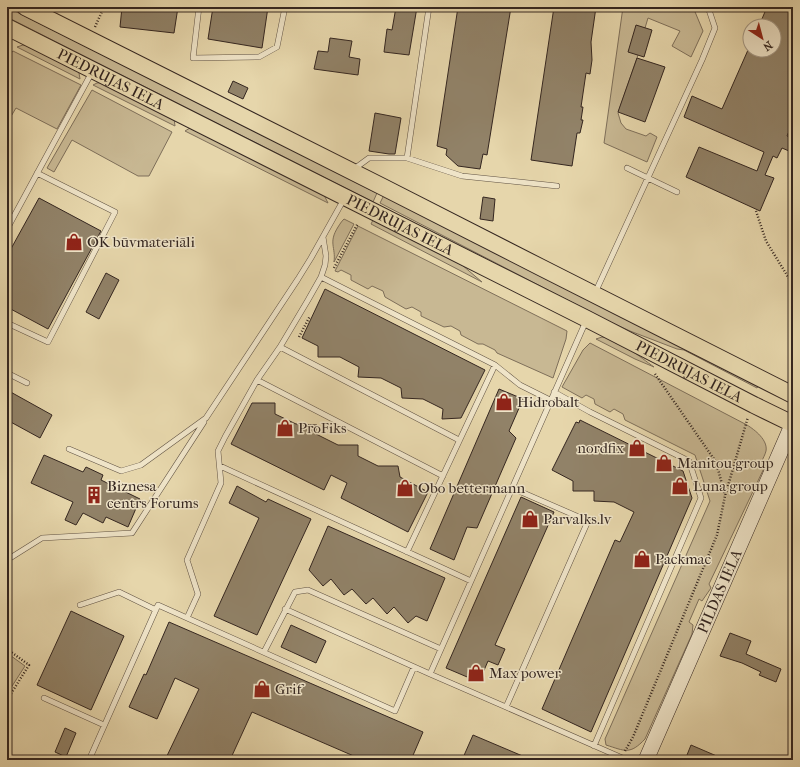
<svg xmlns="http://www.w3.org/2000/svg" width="800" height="767" font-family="'IM FELL French Canon',serif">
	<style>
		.green { fill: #c8b893; stroke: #7e6f5a }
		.building { fill: #918268; stroke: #342620 }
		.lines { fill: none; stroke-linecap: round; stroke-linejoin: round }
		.lane-casing { stroke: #605243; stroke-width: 6 }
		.secondary-casing { stroke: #342620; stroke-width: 16 }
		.primary-casing { stroke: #342620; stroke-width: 18 }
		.path { stroke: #342620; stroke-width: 2.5; stroke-dasharray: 1 2; stroke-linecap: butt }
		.lane { stroke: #efe4c8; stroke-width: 5 }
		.secondary { stroke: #efe4c8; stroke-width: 15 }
		.primary { stroke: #e6d6ab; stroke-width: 16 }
		.labels { text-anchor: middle; stroke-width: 3; stroke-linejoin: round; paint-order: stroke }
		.street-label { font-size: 15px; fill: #342620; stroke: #efe4c8 }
		.poi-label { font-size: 15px; fill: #342620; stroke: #efe4c8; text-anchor: start }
	</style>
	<rect width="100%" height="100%" fill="#e6d6ab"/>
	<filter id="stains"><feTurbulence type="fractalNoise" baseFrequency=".005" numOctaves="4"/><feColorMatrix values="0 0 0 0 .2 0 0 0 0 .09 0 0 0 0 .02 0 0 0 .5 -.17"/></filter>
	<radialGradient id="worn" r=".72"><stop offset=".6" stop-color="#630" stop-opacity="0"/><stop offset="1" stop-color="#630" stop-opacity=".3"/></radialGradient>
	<path class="green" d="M7 7 377 193 373 202 7 17Z
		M623 7H693L703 31 691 57 672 46 680 31 648 18 645 28 638 55 618 113 621 123 626 129 646 136 650 133 657 137 647 162 604 143Z
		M23 45 30 46 74 68 79 73 80 79 17 47Z
		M13 51 81 85 57 129 16 108 7 123V58Z
		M103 82 174 118 175 126 93 85 97 83Z
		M92 90 172 132 149 176H138L72 140 54 172 47 168Z
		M190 128 323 193 328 203 185 131Z
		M384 195 759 385 757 388 684 350 677 349 630 331 606 320 380 203Z
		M374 218 462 265 482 282 371 224Z
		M344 219 354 224 334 262C336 247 328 243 338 227 340 224 341 222 344 219Z
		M358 226 567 331 566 339 553 378 497 353 495 350 483 344H478L461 335 460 331 451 326 444 327 421 316V312L412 307 406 309 385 297 383 291 372 286 368 289 351 280V275L341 270 338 272 335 271Z
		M602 337C619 339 640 357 654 367L635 359 596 339Z
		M590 343 747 425C755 430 768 440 766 451 765 455 763 458 762 461L766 464 709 584 711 588 702 601 699 599 689 622 693 625 692 634 645 739C630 755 625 751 606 745L605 739 710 501 695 455 625 420 623 414 614 409 610 412 595 404 594 399 586 395 582 398 562 387 583 350Z
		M7 653 25 666 7 694Z"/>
	<path class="building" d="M122 7H178L174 33 120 27Z
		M213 7H268L262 48 208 39Z
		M396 7H417L409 55 384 52 387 29 392 30Z
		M458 7H511L487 155 483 154 480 169 458 166 446 155 447 149 437 146Z
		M554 7H596L591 42 592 60 590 74 586 73 581 107H583L581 120H583L580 133H577L572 166 531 160Z
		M767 7H793V122L787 136 793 139V142L789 151 782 148 777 158 773 156 765 175 774 178 760 211 686 177 699 147 757 171 764 152 684 117 692 96 722 109 748 50H774V26H759Z
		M636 25 652 30 644 57 628 52Z
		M330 38 352 41 349 57 360 59 358 75 314 69 318 51 328 52Z
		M637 58 665 67 645 122 618 112Z
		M233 81 248 88 243 99 228 92Z
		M375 113 401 118 395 154H389L369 151Z
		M483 197 495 199 493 221 480 219Z
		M39 198 101 231 48 329 7 307V256Z
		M106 273 119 280 99 319 86 312Z
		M325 289 485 370 461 418 442 419 443 409 423 399 402 398 401 388 381 378 358 377 359 367 340 357H318V346L302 338Z
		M499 389 523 399 509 431 516 438 477 528 467 527 454 560 430 549Z
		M7 390 52 415 40 438 7 420Z
		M252 403H275V414L296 424 317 425 316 434 338 445H358V456L378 466H398L400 477 428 492 408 532 341 498 347 483 331 475 324 490 231 444Z
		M580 420 683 471 692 498 591 732 542 709 615 540 620 542 634 512 614 502 594 501V491H573V481L552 470 576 422 579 423Z
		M44 455 83 472 86 467 103 475 101 480 140 499 128 527 106 517 103 523 83 513 76 525 65 520 73 502 31 483Z
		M237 486 266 502 268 499 311 519 257 635 214 616 259 518 229 503Z
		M521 497 554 512 495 645 505 649 498 665 488 661 479 682 446 668Z
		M328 526 445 578 427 621 416 616 408 623 394 607 387 614 373 598 366 604 352 589 344 595 331 579 323 586 309 570Z
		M71 611 124 636 91 710 37 685Z
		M169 622 423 732 411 760H363L252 712 230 760H165L199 689 175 678 157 719 129 707 144 674 146 675Z
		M291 625 326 641 316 663 281 647Z
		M730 633 751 641 746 654 781 669 776 682 759 675 761 672 742 663 720 656Z
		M65 728 76 733 66 757 55 752Z
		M473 735 532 760H462Z
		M691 745 726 760H685Z"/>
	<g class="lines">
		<g class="lane-casing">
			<path id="lane" d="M199 7 193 58 259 57 277 47 285 7
				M7 43 14 32
				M407 158 462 176 557 186
				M627 168 677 192
				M354 169 369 158H407L429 7
				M7 229 92 72
				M321 277 495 365 520 385 550 400
				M595 293 702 60 715 28 708 7
				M7 323 48 342 115 212 37 173
				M280 347 459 440
				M7 373 27 383
				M257 380 443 476
				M554 392 590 412 689 461 701 498 594 746
				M69 449 121 471 141 465 206 418 298 279 311 258 344 199
				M220 466 471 581
				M512 488 588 521 506 707 430 674 586 321
				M407 552 495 365
				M7 560 42 538 132 533 204 422
				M80 605 119 592 156 610
				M285 609 430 674
				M187 618 198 594 187 560 221 483 218 451 225 437 257 380 280 347 308 300 321 277 325 265 326 256 323 237
				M264 652 295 592 308 590 441 649
				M44 698 104 725
				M506 707 627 760
				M89 760 158 605 395 711 414 667"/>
		</g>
		<g class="secondary-casing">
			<g id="secondary">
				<path id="s1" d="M646 760 793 423"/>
			</g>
		</g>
		<g class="primary-casing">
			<g id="primary">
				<path d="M25 7 383 187 542 268 793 395"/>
				<path id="s2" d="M7 27 587 319 754 405 793 424"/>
			</g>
		</g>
		<path class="path" d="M95 27 104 7
			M756 211 766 241 793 285
			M334 268 358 223
			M299 337 310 316
			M655 374 716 462 725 495
			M7 649 29 665 7 700
			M625 751 633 737 717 535 725 496 748 417"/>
		<use href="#lane" class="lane"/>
		<use href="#secondary" class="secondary"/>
		<use href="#primary" class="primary"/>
	</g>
	<defs>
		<g id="shop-bare" transform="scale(1.38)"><path d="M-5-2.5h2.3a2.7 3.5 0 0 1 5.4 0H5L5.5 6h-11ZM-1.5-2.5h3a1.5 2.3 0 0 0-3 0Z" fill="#8f2418" stroke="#efe4c8" stroke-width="2.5" paint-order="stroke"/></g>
		<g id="building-bare" transform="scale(1.38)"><path d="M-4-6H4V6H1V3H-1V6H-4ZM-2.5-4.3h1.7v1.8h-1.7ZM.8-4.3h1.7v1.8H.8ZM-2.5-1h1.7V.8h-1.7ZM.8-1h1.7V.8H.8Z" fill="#8f2418" stroke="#efe4c8" stroke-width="2.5" paint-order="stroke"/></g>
	</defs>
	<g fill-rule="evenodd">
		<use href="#shop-bare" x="74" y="242"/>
		<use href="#shop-bare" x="504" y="402"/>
		<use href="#shop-bare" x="285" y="428"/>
		<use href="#shop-bare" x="637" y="448"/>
		<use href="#shop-bare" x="664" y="463"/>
		<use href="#shop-bare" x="680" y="486"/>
		<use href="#shop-bare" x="405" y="488"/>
		<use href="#building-bare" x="94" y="495"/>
		<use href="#shop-bare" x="530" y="519"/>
		<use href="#shop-bare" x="642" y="559"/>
		<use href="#shop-bare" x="476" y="673"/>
		<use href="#shop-bare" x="262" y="689"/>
	</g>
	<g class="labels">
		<g class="street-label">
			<text dy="5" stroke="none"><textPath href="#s2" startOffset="116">PIEDRUJAS IELA</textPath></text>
			<text dy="5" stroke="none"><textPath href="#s2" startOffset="440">PIEDRUJAS IELA</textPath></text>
			<text dy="5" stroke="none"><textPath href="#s2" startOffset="764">PIEDRUJAS IELA</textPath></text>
			<text dy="5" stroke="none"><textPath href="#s1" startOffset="184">PILDAS IELA</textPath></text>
		</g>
		<g class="poi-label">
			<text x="87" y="247">OK būvmateriāli</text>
			<text x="517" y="407">Hidrobalt</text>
			<text x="298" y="433">ProFiks</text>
			<text x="624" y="453" text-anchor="end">nordfix</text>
			<text x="677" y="468">Manitou group</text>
			<text x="107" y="491">Biznesa<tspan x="107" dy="17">centrs Forums</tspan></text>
			<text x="693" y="491">Luna group</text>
			<text x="418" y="493">Obo bettermann</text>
			<text x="543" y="524">Parvalks.lv</text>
			<text x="655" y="564">Packmac</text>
			<text x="489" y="678">Max power</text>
			<text x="275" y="694">Grif</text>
		</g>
	</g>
	<rect width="800" height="767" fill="none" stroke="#e6d6ab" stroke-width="24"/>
	<rect x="8" y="8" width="784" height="751" fill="none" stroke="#342620" stroke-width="2"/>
	<rect x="12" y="12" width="776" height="743" fill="none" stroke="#342620"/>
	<g transform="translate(762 38) rotate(144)"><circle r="19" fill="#efe4c8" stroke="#a49885"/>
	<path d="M0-3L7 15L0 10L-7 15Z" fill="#8f2418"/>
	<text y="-6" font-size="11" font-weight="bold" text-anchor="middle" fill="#342620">N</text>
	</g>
	<rect width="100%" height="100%" filter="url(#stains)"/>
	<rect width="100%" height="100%" fill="url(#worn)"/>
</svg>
